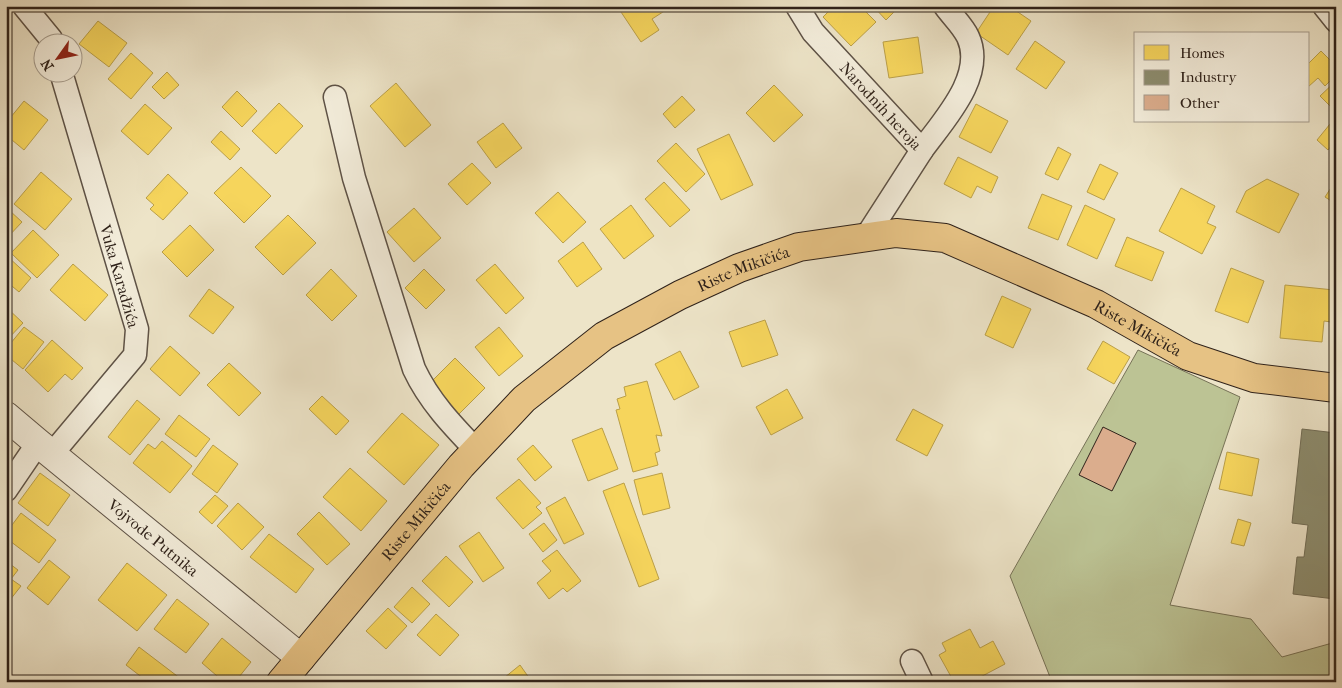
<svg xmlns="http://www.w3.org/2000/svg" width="1342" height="688" font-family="'IM FELL French Canon',serif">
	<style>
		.green { fill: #bcc394; stroke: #767257 }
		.homes { fill: #f6d55c; stroke: #ba9f48 }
		.industry { fill: #8c8c6e; stroke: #706c55 }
		.building { fill: #dbad8d; stroke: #2f221a }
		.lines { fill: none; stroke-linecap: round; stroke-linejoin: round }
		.minor-casing { stroke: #5e5246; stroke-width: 25 }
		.tertiary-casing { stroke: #5e5246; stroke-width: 30 }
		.primary-casing { stroke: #2f221a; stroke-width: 30 }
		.minor { stroke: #f3eddb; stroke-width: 22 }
		.tertiary { stroke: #f3eddb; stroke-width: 28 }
		.primary { stroke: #e6c284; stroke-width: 28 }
		.labels { text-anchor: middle; stroke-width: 5; stroke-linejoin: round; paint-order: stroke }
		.street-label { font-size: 16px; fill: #2f221a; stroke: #f3eddb }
	</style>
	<rect width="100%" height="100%" fill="#ede4c8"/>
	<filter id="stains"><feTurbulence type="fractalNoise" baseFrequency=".004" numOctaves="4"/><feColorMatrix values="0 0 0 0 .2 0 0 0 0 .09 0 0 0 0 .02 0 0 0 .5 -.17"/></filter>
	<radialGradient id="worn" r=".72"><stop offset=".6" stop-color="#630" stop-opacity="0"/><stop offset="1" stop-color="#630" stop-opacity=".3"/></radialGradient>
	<path class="green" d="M1138 350 1240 397 1170 605 1251 619 1282 657 1336 642V682H1052L1010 576Z"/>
	<path class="homes" d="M617 6H663L666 10 652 19 659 30 641 42Z
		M834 6H860L876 22 851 46 823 17Z
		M873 6H900L886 20Z
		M994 6H1009L1031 21 1008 55 976 33Z
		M1249 6H1265L1251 12Z
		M98 21 127 43 109 67 79 44Z
		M918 37 923 73 889 78 883 42Z
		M1035 41 1065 62 1046 89 1016 69Z
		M1321 51 1336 66V75L1325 86 1318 78 1308 87V64Z
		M131 53 153 73 131 99 108 79Z
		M167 72 179 85 164 99 152 87Z
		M1336 81V112L1320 96Z
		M396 83 431 125 405 147 370 106Z
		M774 85 803 115 774 142 746 113Z
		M237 91 257 111 242 127 222 107Z
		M682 96 695 110 675 128 663 114Z
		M24 101 48 120 24 150 6 135V123Z
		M279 103 303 126 276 154 252 131Z
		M145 104 172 128 148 155 121 131Z
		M976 104 1008 121 991 153 959 137Z
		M503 123 522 148 496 168 477 142Z
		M1330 124 1336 129V140L1328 150 1317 140Z
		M221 131 240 149 230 160 211 142Z
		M729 134 753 185 721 200 697 149Z
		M676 143 705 174 686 192 657 161Z
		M1058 147 1071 154 1058 180 1045 174Z
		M958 157 998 177 991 193 977 186 971 198 944 184Z
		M472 163 491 183 467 205 448 184Z
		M1100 164 1118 173 1104 200 1087 192Z
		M241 167 271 196 244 223 214 193Z
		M41 172 72 199 45 230 14 204Z
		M168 174 188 193 163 220 150 209 154 205 146 198Z
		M1267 179 1299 194 1279 233 1236 212 1246 191Z
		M1336 180V204L1325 197Z
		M664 182 690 210 670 227 645 199Z
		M1181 188 1215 206 1207 223 1216 227 1202 254 1159 231Z
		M558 192 586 222 563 243 535 213Z
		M1042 194 1072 206 1058 240 1028 228Z
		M631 205 654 236 624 259 600 229Z
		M1085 205 1115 219 1097 259 1067 245Z
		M414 208 441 238 414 262 387 232Z
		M9 210 22 222 6 239V214Z
		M288 215 316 243 283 275 255 247Z
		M190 225 214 250 187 277 162 252Z
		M33 230 59 255 37 278 11 253Z
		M1127 237 1164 252 1152 281 1115 266Z
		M583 242 602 269 577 287 558 261Z
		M7 256 31 278 19 292 6 281Z
		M73 264 108 295 85 321 50 290Z
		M495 264 524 298 506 314 476 280Z
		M1231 268 1264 281 1248 323 1215 311Z
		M331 269 357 296 332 321 306 295Z
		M424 269 445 290 426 309 405 288Z
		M1285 285 1334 290 1331 322 1324 321 1322 342 1280 338Z
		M209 289 234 307 213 334 189 316Z
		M1002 296 1031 309 1013 348 985 335Z
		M6 307 23 323 6 341Z
		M765 320 778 355 742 367 729 332Z
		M24 327 44 342 23 369 6 355V349Z
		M499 327 523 356 499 376 475 347Z
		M52 340 83 368 72 380 65 374 48 392 25 370Z
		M1103 341 1130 357 1114 384 1087 369Z
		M170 346 200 373 180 396 150 369Z
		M680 351 699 387 674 400 655 364Z
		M455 358 485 388 459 414 429 384Z
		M229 363 261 393 239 416 207 385Z
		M647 381 662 436 656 435 660 451 655 453 658 465 633 472 616 410 620 409 617 399 626 396 624 387Z
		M787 389 803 418 771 435 756 407Z
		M322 396 349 421 336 435 309 409Z
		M137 400 160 419 130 455 108 437Z
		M913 409 943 425 927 456 896 440Z
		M402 413 439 445 404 485 367 452Z
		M179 415 210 439 196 457 165 434Z
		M602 428 618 469 588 481 572 440Z
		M162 441 192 466 170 493 133 463 148 444 155 449Z
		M213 445 238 464 217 493 192 474Z
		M533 445 552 467 535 481 517 459Z
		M6 452 12 456 6 464Z
		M1227 452 1259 459 1252 496 1219 489Z
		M350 468 387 501 361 531 323 497Z
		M40 473 70 495 48 526 18 503Z
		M662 473 670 508 643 515 634 480Z
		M519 479 541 503 536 507 542 513 523 529 496 498Z
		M624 483 659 579 639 587 603 491Z
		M215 495 228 506 212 524 199 512Z
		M565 497 584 534 564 544 546 508Z
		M238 503 264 527 242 550 217 526Z
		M319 512 350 544 327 565 297 534Z
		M21 513 56 540 39 563 6 538V533Z
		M1238 519 1251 523 1244 546 1231 543Z
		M544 523 557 540 543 552 529 534Z
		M479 532 504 568 483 582 459 546Z
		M269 534 314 569 296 593 250 557Z
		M557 550 581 581 567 592 563 588 549 599 537 583 551 571 542 561Z
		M446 556 473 582 449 607 422 581Z
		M49 560 70 577 48 605 27 588Z
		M6 561 18 570 11 579 21 586 6 605Z
		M127 563 167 595 137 631 98 600Z
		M412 587 430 604 412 623 394 607Z
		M177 599 209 624 186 653 154 629Z
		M388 608 407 626 386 649 366 631Z
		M436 614 459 635 440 656 417 635Z
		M970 629 980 648 993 641 1005 664 971 682H954L939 655 946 651 942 643Z
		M222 638 251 662 235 682H224L202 663Z
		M139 647 185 682H148L126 665Z
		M520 665 532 682H499Z"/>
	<path class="industry" d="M1302 429 1336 433 1335 599 1293 594 1297 557H1304L1308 525 1292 523Z"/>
	<path class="building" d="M1103 427 1136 443 1112 491 1079 475Z"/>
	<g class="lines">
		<g class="minor-casing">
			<g id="minor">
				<path d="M24 6 51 39 52 42"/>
				<path id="s1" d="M797 6 813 32 922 150 866 237"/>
				<path d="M1324 6 1336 21"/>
				<path d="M335 97 354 178 414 369C429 401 452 425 476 450"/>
				<path d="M922 150C943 121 986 76 968 37 963 26 952 16 945 6"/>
				<path d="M52 454 135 355 137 329 61 72"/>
				<path d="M6 490 38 443"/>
				<path d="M912 661 922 682"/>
			</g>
		</g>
		<g class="tertiary-casing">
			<g id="tertiary">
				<path id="s2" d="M6 416 38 443 301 658"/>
			</g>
		</g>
		<g class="primary-casing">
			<g id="primary">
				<path id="s3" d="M281 682 461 466 524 399 604 336 680 295 739 268 799 247 896 233 945 238 1096 304 1188 356 1254 378 1336 388"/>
			</g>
		</g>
		<use href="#minor" class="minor"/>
		<use href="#tertiary" class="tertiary"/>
		<use href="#primary" class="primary"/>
	</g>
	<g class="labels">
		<g class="street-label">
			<text dy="6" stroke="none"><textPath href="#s1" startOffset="131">Narodnih heroja</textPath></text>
			<text dy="6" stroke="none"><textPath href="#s3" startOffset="630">Riste Mikičića</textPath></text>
			<text transform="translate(120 276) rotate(74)" y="6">Vuka Karadžića</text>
			<text dy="6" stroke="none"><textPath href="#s3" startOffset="1050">Riste Mikičića</textPath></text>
			<text dy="6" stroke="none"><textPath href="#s3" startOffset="210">Riste Mikičića</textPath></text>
			<text dy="6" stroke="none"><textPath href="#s2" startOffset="191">Vojvode Putnika</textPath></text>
		</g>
	</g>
	<rect width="1342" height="688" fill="none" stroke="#ede4c8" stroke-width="25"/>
	<rect x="8" y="8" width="1327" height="673" fill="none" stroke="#2f221a" stroke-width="2.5"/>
	<rect x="12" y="12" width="1317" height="663" fill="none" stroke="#2f221a"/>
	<rect x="1134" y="32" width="175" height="90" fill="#f3eddb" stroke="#a59c8e"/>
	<rect x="1144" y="45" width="25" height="15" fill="#f6d55c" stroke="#a59c8e"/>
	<text x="1180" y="58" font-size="15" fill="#2f221a">Homes</text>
	<rect x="1144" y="70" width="25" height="15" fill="#8c8c6e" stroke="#a59c8e"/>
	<text x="1180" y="82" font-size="15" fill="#2f221a">Industry</text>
	<rect x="1144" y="95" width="25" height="15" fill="#dbad8d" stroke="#a59c8e"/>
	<text x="1180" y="108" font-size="15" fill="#2f221a">Other</text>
	<g transform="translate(58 58) rotate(237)"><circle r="24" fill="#f3eddb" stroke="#a59c8e"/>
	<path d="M0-4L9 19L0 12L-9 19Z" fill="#8f2418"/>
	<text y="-8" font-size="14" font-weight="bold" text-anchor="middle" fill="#2f221a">N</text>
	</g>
	<rect width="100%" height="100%" filter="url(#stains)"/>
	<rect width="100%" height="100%" fill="url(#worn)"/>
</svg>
